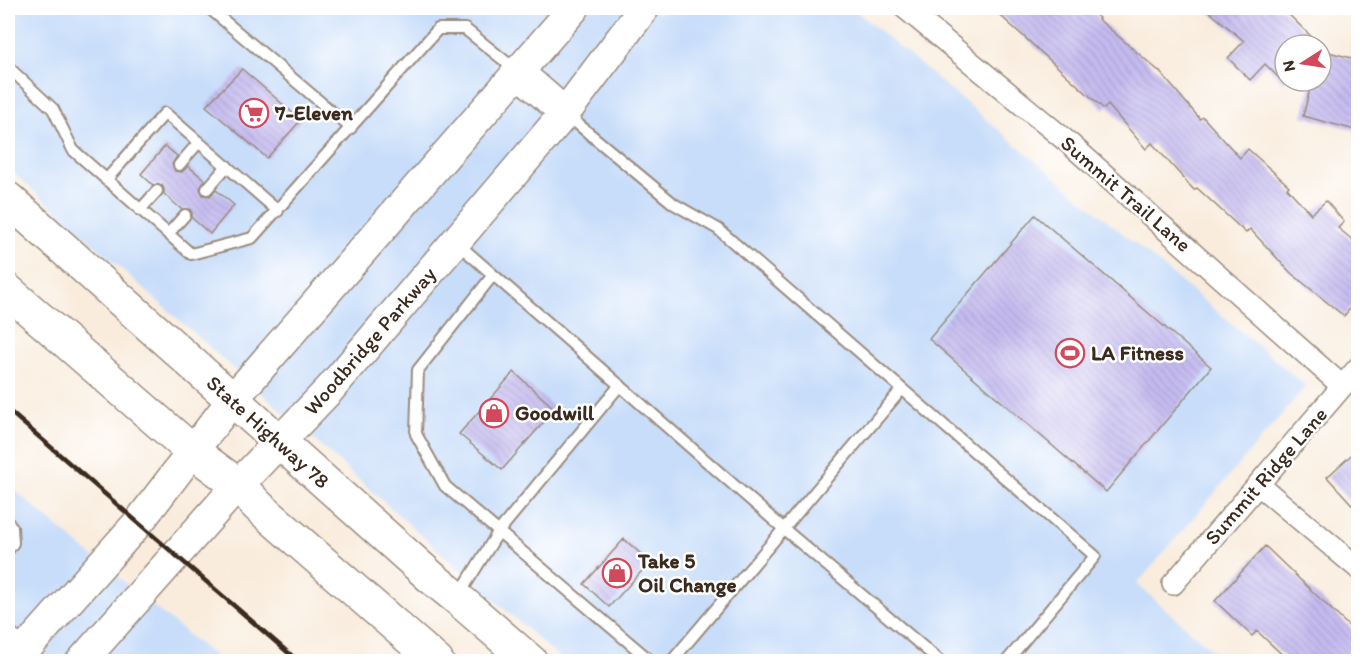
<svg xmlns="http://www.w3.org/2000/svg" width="1366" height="669" font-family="Itim,sans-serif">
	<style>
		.built { fill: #c7ddf9 }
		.building { fill: url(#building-back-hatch) }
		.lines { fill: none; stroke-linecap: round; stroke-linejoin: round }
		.lane-casing { stroke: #9a8b7e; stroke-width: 14 }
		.street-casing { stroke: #9a8b7e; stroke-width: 24 }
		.secondary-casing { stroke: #9a8b7e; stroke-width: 33 }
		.primary-casing { stroke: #9a8b7e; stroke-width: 36 }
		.lane { stroke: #fff; stroke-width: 10 }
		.street { stroke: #fff; stroke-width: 21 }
		.secondary { stroke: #fff; stroke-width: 30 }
		.primary { stroke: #fff; stroke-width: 33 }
		.rail { stroke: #3b2a1e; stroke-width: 4.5 }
		.labels { text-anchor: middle; stroke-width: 5; stroke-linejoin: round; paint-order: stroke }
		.poi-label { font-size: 21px; font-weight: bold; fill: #3b2a1e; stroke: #fff; text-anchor: start }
		.street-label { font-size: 21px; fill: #3b2a1e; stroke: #fff }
	</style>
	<defs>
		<pattern id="building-back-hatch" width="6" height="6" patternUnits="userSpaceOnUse" patternTransform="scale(1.5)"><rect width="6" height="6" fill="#c5bbf0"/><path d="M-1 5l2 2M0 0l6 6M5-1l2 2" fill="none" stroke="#aaa1cd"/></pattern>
	</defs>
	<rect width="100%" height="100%" fill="#fff"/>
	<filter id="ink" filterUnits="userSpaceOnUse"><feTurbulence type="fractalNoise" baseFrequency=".0167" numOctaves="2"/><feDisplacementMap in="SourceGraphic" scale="12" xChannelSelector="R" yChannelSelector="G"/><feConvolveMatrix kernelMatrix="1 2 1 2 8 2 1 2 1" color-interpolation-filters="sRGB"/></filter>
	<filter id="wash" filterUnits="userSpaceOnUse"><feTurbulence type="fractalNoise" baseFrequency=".008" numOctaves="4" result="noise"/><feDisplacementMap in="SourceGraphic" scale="24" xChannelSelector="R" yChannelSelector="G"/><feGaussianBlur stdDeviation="1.35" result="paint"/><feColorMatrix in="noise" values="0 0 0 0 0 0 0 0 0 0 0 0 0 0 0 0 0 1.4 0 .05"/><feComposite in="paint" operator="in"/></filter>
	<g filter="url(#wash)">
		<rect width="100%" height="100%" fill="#f9ecdd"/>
		<path class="built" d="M8 8H652L659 13 664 8H852L1306 386 1137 584 1225 661H563L8 168Z
			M8 485 84 549 220 661H8Z"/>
		<g id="blocks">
			<path class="building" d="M992 8H1087L1099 18 1098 19 1160 72 1200 119 1203 117 1240 158 1248 149 1289 186 1287 188 1311 214 1326 201 1344 222 1338 228 1359 245V298L1344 316 1291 273 1250 229 1246 233 1197 188 1194 190 1152 143 1146 149 1108 105 1104 109Z
				M1205 8H1282L1320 45H1285V84L1265 64 1250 80 1228 58 1244 41Z
				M1321 50 1359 60V131L1303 116 1312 81H1321Z
				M242 69 301 120 267 158 206 106Z
				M165 146 177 156 172 164 175 171 182 172 188 166 205 180 200 188 203 195 210 196 216 190 234 205 210 234 192 218V213L190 209H181L164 194V189L162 185H153L141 174Z
				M1035 215 1211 367 1106 492 929 339Z
				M514 372 555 409 502 470 459 434Z
				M1359 448V512L1327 477Z
				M624 539 650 562 609 607 584 584Z
				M1265 546 1359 636V662H1290L1257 631 1252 636 1215 601Z"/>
		</g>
	</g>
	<g filter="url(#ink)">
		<use href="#blocks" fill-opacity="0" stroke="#9a8b7e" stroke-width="1.5"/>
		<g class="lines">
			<g class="lane-casing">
				<path id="lane" d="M209 8 351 128
					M8 67 53 109 73 150 191 254 252 238 438 29H465L515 69
					M567 115 674 204 718 229 902 389 671 662
					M179 165 199 142
					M106 180 165 113 278 211
					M207 189 227 166
					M140 210 157 191
					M168 234 185 215
					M458 244 784 529 941 662
					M493 275 418 370 416 434 445 486 652 662
					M902 389 1095 556 1006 662
					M8 523 12 527 13 543 8 550
					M459 595 499 531 620 385
					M8 630 26 646"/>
			</g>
			<g class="street-casing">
				<path id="street" d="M905 8 1070 144 1342 386
					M1259 485 1358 568
					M1173 584 1358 368"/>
			</g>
			<g class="secondary-casing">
				<path id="secondary" d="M517 71 565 113
					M14 662 138 523 232 400 574 8
					M81 662 238 485 330 389 565 113 644 8"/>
			</g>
			<g class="primary-casing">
				<path id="primary" d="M8 199 431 577 457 598 531 662
					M8 291 192 451 238 485 258 506 437 662"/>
			</g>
			<use href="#lane" class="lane"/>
			<use href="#street" class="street"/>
			<use href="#secondary" class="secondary"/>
			<use href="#primary" class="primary"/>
			<path class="rail" d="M8 410 299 662"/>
		</g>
	</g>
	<defs>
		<g id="supermarket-ring" transform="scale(1.5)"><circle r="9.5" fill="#fff" stroke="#d1495b" stroke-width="1.5"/><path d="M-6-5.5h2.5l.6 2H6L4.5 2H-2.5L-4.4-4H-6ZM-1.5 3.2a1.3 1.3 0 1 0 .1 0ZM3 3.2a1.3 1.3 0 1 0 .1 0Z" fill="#d1495b"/></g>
		<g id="stadium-ring" transform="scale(1.5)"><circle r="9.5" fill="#fff" stroke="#d1495b" stroke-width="1.5"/><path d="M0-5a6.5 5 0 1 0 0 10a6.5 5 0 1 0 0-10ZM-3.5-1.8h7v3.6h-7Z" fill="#d1495b"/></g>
		<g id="shop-ring" transform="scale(1.5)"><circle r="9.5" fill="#fff" stroke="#d1495b" stroke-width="1.5"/><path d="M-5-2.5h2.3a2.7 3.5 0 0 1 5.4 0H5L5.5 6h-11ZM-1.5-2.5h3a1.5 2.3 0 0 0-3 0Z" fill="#d1495b"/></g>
	</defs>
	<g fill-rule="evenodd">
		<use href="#supermarket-ring" x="254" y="113"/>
		<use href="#stadium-ring" x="1070" y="353"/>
		<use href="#shop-ring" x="494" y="413"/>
		<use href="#shop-ring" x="617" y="573"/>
	</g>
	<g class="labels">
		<g class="poi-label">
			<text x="275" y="120">7-Eleven</text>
			<text x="1091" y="360">LA Fitness</text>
			<text x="515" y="420">Goodwill</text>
			<text x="638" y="568">Take 5<tspan x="638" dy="24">Oil Change</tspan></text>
		</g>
		<g class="street-label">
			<text transform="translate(1126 194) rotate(41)" y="7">Summit Trail Lane</text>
			<text transform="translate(370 341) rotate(-49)" y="7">Woodbridge Parkway</text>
			<text transform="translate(268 432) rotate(42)" y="7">State Highway 78</text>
			<text transform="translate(1266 476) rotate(-49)" y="7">Summit Ridge Lane</text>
		</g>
	</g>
	<rect width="1366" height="669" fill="none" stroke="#fff" stroke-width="30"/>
	<g transform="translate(1303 63) rotate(258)"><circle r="28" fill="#ffffff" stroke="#b1aaa5" stroke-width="1.5"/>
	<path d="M0-4.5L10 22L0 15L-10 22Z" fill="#d1495b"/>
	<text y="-9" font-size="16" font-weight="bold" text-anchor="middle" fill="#3b2a1e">N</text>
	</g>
</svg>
